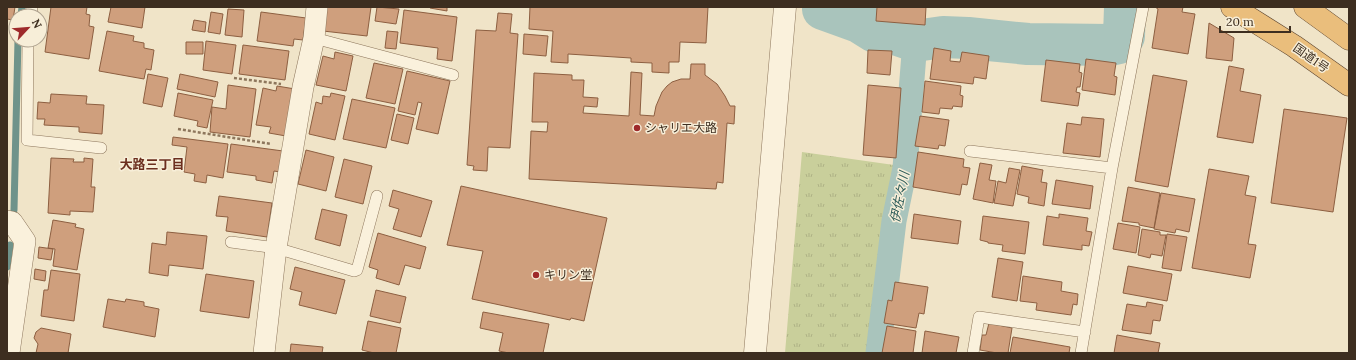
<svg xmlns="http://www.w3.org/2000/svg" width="1356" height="360" font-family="Lora,'Noto Sans JP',serif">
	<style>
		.grass { fill: url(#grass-tufts) }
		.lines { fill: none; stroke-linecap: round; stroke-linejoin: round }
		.stream { stroke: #6f938a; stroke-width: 7 }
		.canal { stroke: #a9c4bc; stroke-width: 25 }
		.river { stroke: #a9c4bc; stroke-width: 42 }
		.building { fill: #cf9f7d; stroke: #8d5f41 }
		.service-casing { stroke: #8d765c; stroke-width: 12 }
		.minor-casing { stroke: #8d765c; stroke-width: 22 }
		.tertiary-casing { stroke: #8d765c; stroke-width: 23 }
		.trunk-casing { stroke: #5b4430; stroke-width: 23 }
		.path { stroke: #8d765c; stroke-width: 2.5; stroke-dasharray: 3 2; stroke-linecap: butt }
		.service { stroke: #faf1dc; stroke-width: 11 }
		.minor { stroke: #faf1dc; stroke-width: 21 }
		.tertiary { stroke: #faf1dc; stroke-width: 22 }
		.trunk { stroke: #eabe7c; stroke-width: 22 }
		.poi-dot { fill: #9e2a2b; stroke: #f7eed8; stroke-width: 1.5 }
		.labels { text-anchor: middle; stroke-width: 3; stroke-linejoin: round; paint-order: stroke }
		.street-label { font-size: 12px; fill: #3d2e20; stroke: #f7eed8 }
		.poi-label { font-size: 12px; fill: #3d2e20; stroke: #f7eed8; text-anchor: start }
		.neighbourhood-label { font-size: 13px; font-weight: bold; fill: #6b2e1e; stroke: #f7eed8 }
		.water-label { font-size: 13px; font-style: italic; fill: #2f5d5a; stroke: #f7eed8 }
	</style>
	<defs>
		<pattern id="grass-tufts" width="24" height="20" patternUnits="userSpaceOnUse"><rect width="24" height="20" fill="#c9cf9b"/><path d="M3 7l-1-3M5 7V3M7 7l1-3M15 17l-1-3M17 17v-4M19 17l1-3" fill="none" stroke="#aeb285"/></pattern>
	</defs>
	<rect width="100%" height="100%" fill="#f0e4c8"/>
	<path class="grass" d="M802 152 894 165 901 171 892 214 885 255 875 353H785Z"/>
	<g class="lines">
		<path class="stream" d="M21 16 22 7
			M14 210 18 40
			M7 267 10 245"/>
		<path class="canal" d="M878 353 894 221 905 168 915 41"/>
		<path class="river" d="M823 9 859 22 875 32 895 34 915 41 943 37 968 38 1028 44 1110 45 1119 43 1124 36 1125 7"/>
	</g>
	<path class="building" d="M7 7H15L13 20 7 19Z
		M51 7H87L86 14 90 15 89 26 94 27 89 59 45 52Z
		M111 7H145L142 28 108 22Z
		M321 7H371L367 36 323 31Z
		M377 7 399 9 396 24 375 21Z
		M430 7H447V11L430 8Z
		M530 7H708L706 43 680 42 679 62H669V73L652 72V63L631 62V58L568 54V63L551 62 553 31 529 29Z
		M877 7H926L925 25 876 21Z
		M1155 7H1183L1182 12 1195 14 1188 54 1152 48 1158 9Z
		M228 9 244 10 242 37 225 35Z
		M404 10 457 17 452 61 437 59 438 48 400 43Z
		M211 12 223 14 220 34 208 32Z
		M261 12 306 18 303 40 294 39 293 46 257 41Z
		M498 13 512 14 510 33 518 34 510 148 488 147 487 171 473 170 474 166 467 165 476 30 496 31Z
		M194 20 206 22 205 32 192 30Z
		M1209 23 1234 38 1232 61 1206 58Z
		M107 31 134 36 133 41 144 43V48L154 50 151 70 146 69 144 79 99 71Z
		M387 31 398 32 396 49 385 48Z
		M524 34 548 36 546 56 523 54Z
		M206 41 236 45 232 74 203 70Z
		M186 42H203V54H186Z
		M243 45 289 51 285 80 239 74Z
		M934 48 951 51 950 61 960 62 962 52 989 56 986 79 974 77 973 84 930 79Z
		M868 50 892 51 890 75 867 73Z
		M335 52 353 56 346 91 316 85 323 56 334 59Z
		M1086 59 1116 63 1114 76 1117 77 1115 95 1082 90Z
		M1046 60 1080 64 1079 72 1082 73 1080 87H1077L1076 92 1080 93 1078 106 1041 101Z
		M374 63 403 69 395 104 366 98Z
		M691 64H705V75L717 84 725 96 730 106H735L734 124 727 123 723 183 717 182 716 189 529 179 531 131 547 132 548 122H532L534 73 572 75V80H584L583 97 598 98 597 107 584 106 583 113 629 116 631 72 642 73 640 115 654 116 656 106 662 92 667 86 672 82 681 79H690Z
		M1229 66 1244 69 1240 91 1261 95 1253 143 1217 137Z
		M407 71 450 81 438 134 416 129 422 103 418 102 415 115 398 111Z
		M148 74 168 78 162 107 143 103Z
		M180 74 218 82 215 97 177 89Z
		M1153 75 1187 81 1168 187 1135 181Z
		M925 81 961 86 960 95 963 96 962 107 953 106 952 109 940 108 939 114 922 112Z
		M228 85 256 89 250 137 210 132 212 107 226 109Z
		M868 85 901 88 896 158 863 155Z
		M277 86 295 89 286 136 269 133 271 127 256 125 263 88 276 91Z
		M178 93 213 100 207 128 197 126 198 121 174 116Z
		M331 93 345 96 335 140 309 134 316 102 322 104 323 96 330 97Z
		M51 94 87 96 86 104 104 105 102 134 79 132V127L44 125 45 119H37L38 102 50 103Z
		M352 99 395 108 386 148 343 139Z
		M1284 109 1347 118 1333 212 1271 203Z
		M397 114 414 118 408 144 391 140Z
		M920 116 949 120 945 146 939 145 938 149 915 146Z
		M1082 117 1104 119 1100 157 1063 153 1067 123 1081 125Z
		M173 137 228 144 223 178 207 175 206 183 194 181 195 174 184 172 187 147 172 145Z
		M231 144 283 151 280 172 274 171 272 183 256 180V176L227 172Z
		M306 150 334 157 326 191 298 184Z
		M918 152 964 159 963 167 970 168 967 185 962 184 960 195 913 187Z
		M51 158 74 159 73 162H84V158L93 159 91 187H95L93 212 70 211V215L48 213Z
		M344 159 372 166 363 204 335 197Z
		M980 163 992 165 989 180 996 181 993 203 973 199Z
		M1022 166 1043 170 1041 182 1047 183 1044 206 1028 203 1029 197 1017 194Z
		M1009 168 1020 170 1013 206 994 203 998 181 1006 183Z
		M1209 169 1249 176 1245 195 1256 197 1248 244 1256 245 1250 278 1192 268Z
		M1056 180 1093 186 1090 209 1052 204Z
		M461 186 607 218 584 321 571 318 570 320 472 299 483 251 447 245Z
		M1128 187 1160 193 1154 228 1139 225V223L1122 221Z
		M393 190 432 201 421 237 393 229 399 209 389 206Z
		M1161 193 1195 199 1189 232 1176 229 1175 233 1154 229Z
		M219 196 272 203 267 237 226 231 228 217 216 216Z
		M322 209 347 215 340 246 315 239Z
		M914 214 961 221 958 244 911 238Z
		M1059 214 1088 218 1086 231 1092 232 1089 246 1082 245V250L1043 245 1047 216 1059 218Z
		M983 216 1029 222 1025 254 1002 251 1003 245 988 243V242L980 240Z
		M53 220 76 224 75 227 84 229 77 270 53 266 55 249 48 248Z
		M1118 223 1140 227 1136 253 1113 249Z
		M1142 229 1160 232V235H1166L1162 256 1151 254 1150 258 1138 255Z
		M167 232 207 236 203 269 169 265 168 276 149 273 152 243 166 245Z
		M378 233 426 247 420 269 405 265 399 285 376 278 378 270 369 267Z
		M1167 234 1187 237 1181 271 1162 268Z
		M39 247 53 249 51 260 38 258Z
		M998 258 1023 262 1017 301 992 297Z
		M1128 266 1172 274 1167 301 1123 293Z
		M295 267 345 280 336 314 299 305 302 292 290 289Z
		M35 269 46 271 45 281 34 279Z
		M51 270 80 274 74 321 41 316 44 290H48Z
		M206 274 254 281 249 318 200 311Z
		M1023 276 1062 282 1061 291 1078 294 1077 305 1073 304 1071 315 1036 310 1037 303 1020 301Z
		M895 282 928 287 924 314 919 313 916 328 884 323 888 300 892 301Z
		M376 290 406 297 400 323 370 316Z
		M108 299 125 302 126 299 144 302V306L159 309 155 337 103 327Z
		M1147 302 1163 305 1160 321 1153 320 1151 334 1122 330 1127 304 1146 307Z
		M483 312 549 324 543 353H509L499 351 503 333 480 328Z
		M368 321 401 328 396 353H374L362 350Z
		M989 323 1012 328 1008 353H997L980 350 982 335H986Z
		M887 326 916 331 913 353H882Z
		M41 328 71 334 68 353H36L38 344 34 338 36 332Z
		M925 331 959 337 956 353H922Z
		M1117 335 1160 343 1158 353H1114Z
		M1013 337 1070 347 1069 353H1010Z
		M291 344 323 347 322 353H290Z"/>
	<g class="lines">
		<g class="service-casing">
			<path id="service" d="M31 16 32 7
				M314 38 453 75
				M28 40 27 140 101 148
				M970 151 1112 168
				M231 242 276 248 354 271 357 270 377 196
				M973 353 979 317 1085 332
				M1081 353 1112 168 1143 7"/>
		</g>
		<g class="minor-casing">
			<path id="minor" d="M7 221 12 222 25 241 9 353
				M264 353 276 248 303 87 314 38 317 7"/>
		</g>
		<g class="tertiary-casing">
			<path id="tertiary" d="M755 353 785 7"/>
		</g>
		<g class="trunk-casing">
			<path id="trunk" d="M1232 7 1294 46 1349 85
				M1305 7 1349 39"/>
		</g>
		<path class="path" d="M234 78 281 84
			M178 129 271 144"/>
		<use href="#service" class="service"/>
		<use href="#minor" class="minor"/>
		<use href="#tertiary" class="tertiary"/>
		<use href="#trunk" class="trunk"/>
	</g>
	<g class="poi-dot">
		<circle cx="637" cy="128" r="4"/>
		<circle cx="536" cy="275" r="4"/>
	</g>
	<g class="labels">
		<g class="street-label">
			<text transform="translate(1311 58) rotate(35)" y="4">国道1号</text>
		</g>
		<g class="poi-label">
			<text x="645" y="132">シャリエ大路</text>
			<text x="544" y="279">キリン堂</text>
		</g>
		<g class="neighbourhood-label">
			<text x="152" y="169">大路三丁目</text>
		</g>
		<g class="water-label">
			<text transform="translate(899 197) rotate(-79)" y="5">伊佐々川</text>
		</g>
	</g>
	<rect width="1356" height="360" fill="none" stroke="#3d2e20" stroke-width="16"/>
	<g transform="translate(28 28) rotate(64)"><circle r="19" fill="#f7eed8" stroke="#ada18e"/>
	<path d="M0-3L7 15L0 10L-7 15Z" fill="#9e2a2b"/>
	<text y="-6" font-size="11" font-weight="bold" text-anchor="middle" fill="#3d2e20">N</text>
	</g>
	<path d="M1220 26v6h70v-6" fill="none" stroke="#3d2e20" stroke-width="2"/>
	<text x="1226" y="26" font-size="12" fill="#3d2e20" stroke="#f7eed8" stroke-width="3" paint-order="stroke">20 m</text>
</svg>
